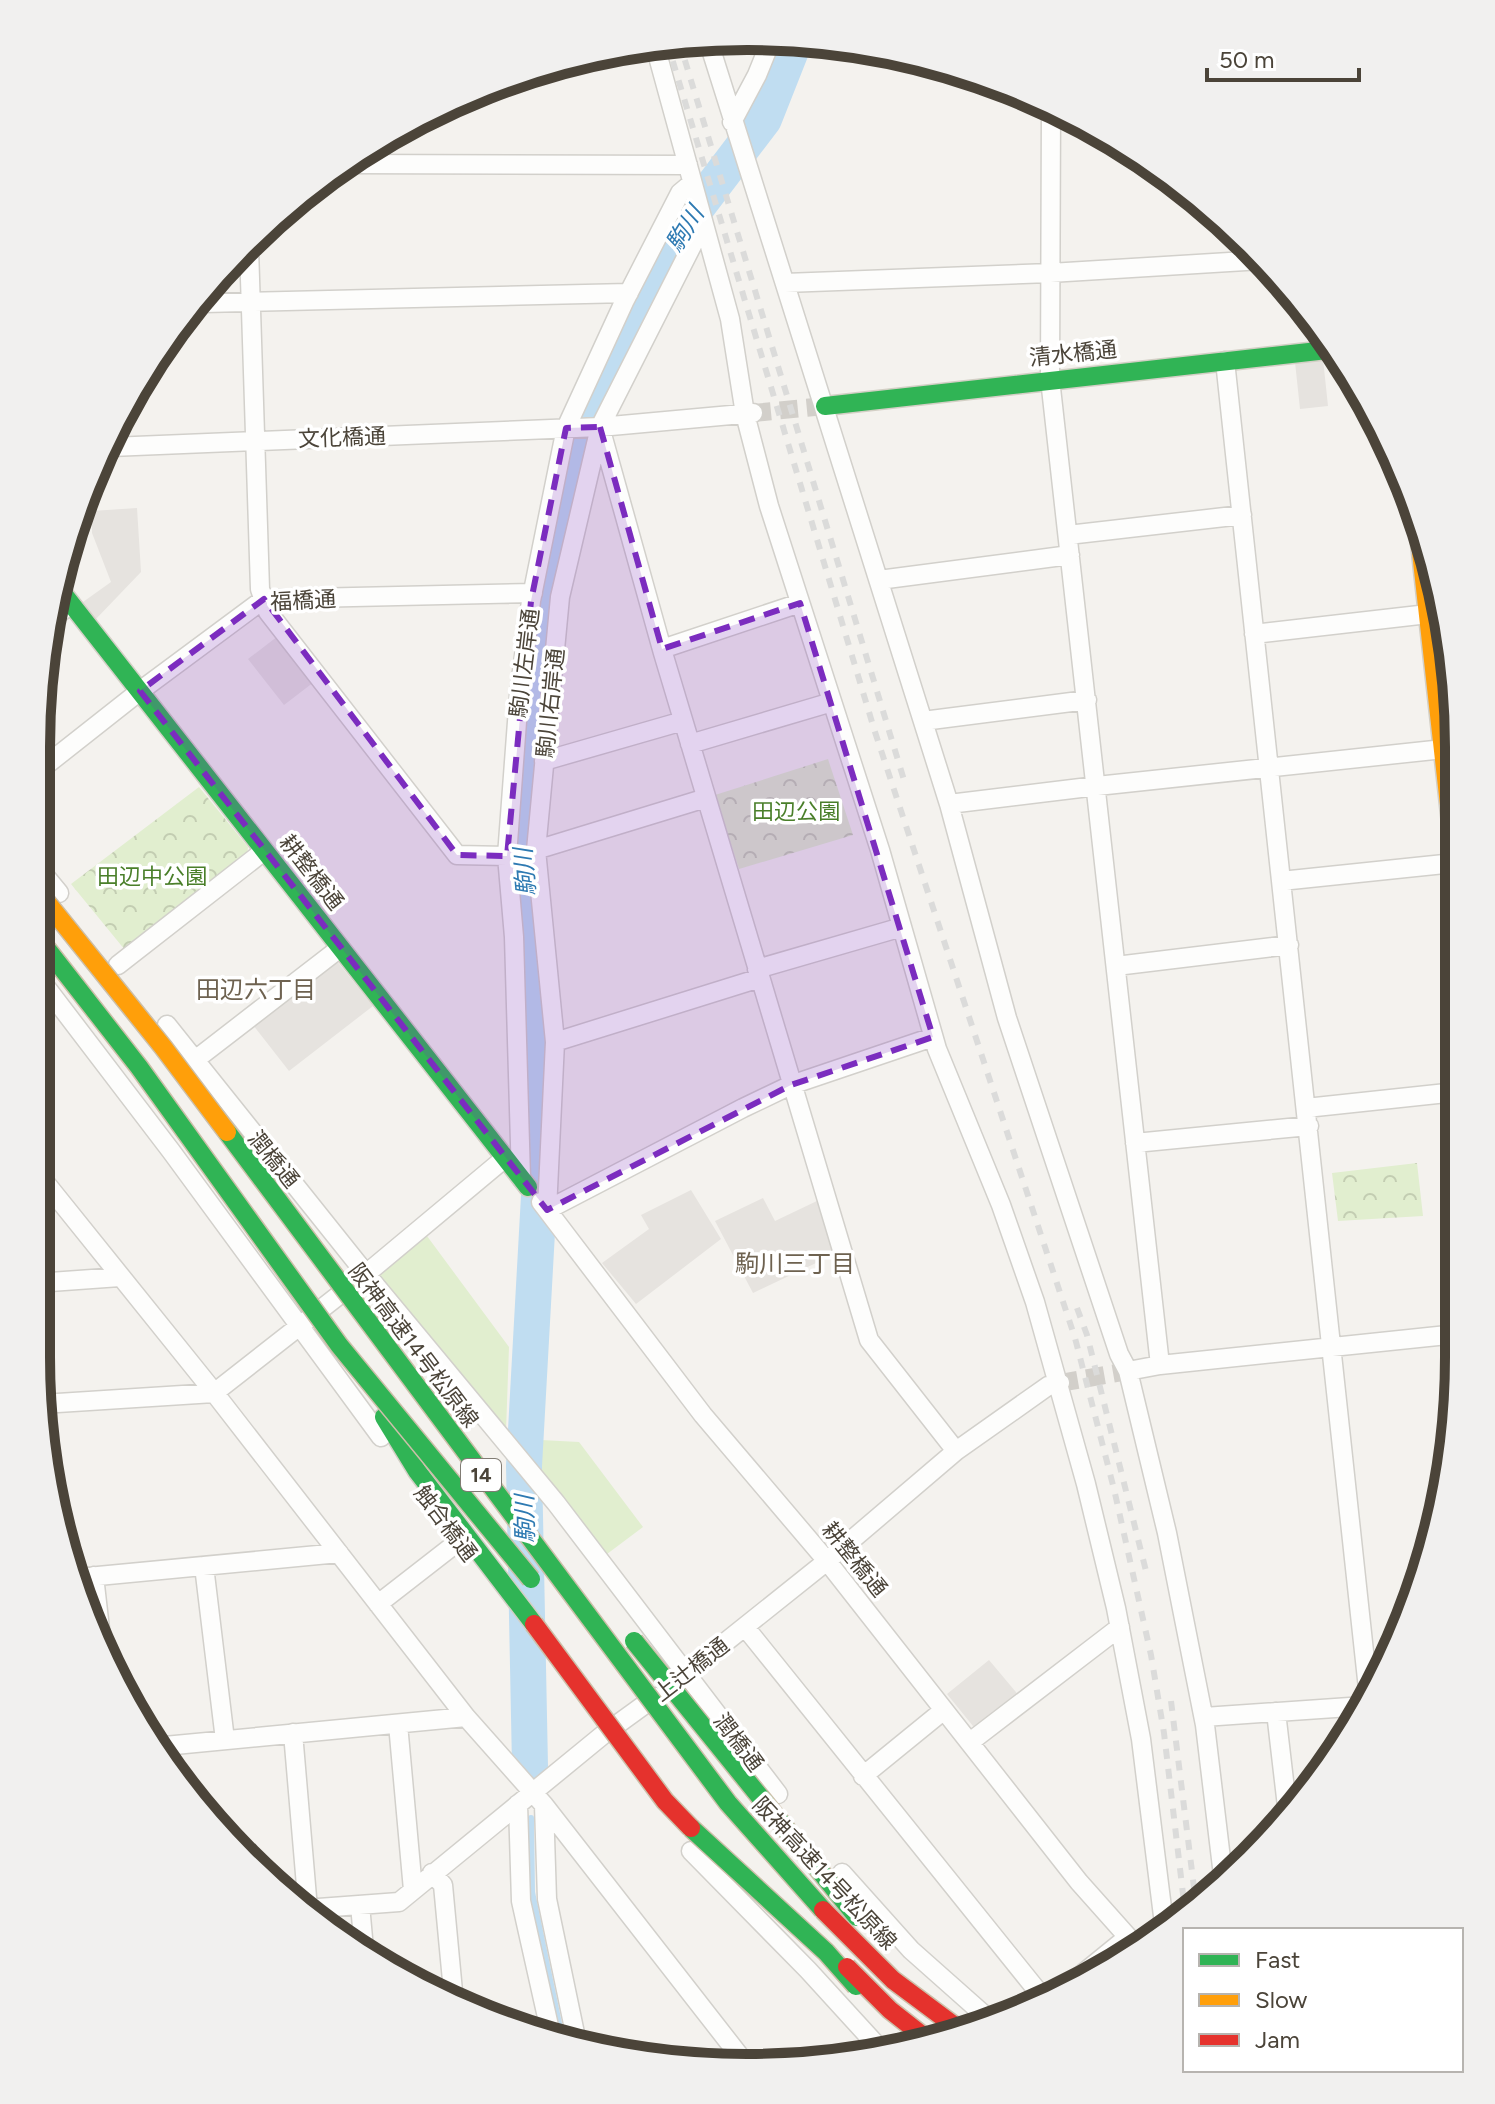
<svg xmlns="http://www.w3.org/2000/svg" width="1495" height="2104" font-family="Figtree,'Noto Sans JP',sans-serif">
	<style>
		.green { fill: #e1eecf }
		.park { fill: url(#park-crowns) }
		.parking { fill: #e6e3df }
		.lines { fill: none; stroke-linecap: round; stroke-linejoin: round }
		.stream { stroke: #c0ddf1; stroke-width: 6 }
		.river { stroke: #c0ddf1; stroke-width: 36 }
		.street-tunnel { stroke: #d2cfca; stroke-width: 18; stroke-dasharray: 18 9; stroke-linecap: butt }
		.street-casing { stroke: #d2d0cb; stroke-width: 21 }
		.fast-casing { stroke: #d3cfc5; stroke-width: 21 }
		.slow-casing { stroke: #d3cfc5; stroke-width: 21 }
		.street { stroke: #fdfdfc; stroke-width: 18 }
		.fast { stroke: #30b455; stroke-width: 18 }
		.slow { stroke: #ff9f0a; stroke-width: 18 }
		.rail { stroke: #dbdbda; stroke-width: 6; stroke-dasharray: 10 10; stroke-linecap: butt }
		.fast-bridge-casing { stroke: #ccbfa9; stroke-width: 21; stroke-linecap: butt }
		.slow-bridge-casing { stroke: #ccbfa9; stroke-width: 21; stroke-linecap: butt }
		.jam-bridge-casing { stroke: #ccbfa9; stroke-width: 21; stroke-linecap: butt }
		.fast-bridge { stroke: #30b455; stroke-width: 18 }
		.slow-bridge { stroke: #ff9f0a; stroke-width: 18 }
		.jam-bridge { stroke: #e5322d; stroke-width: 18 }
		.marked { fill: #7b2cbf; fill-opacity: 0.2; stroke: #7b2cbf; stroke-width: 6; stroke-dasharray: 16 10; stroke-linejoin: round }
		.labels { text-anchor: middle; stroke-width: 7; stroke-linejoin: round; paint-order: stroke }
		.shield { fill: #fff; stroke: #817c74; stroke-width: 2 }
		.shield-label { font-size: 20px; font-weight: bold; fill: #4b4439 }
		.street-label { font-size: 22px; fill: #4b4439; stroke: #fff }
		.park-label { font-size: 22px; fill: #4a7f2a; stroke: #fff }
		.water-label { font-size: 24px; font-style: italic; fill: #2e7ab2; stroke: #fff }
		.neighbourhood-label { font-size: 24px; fill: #6e6250; stroke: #fff }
		.rim { fill: none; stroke: #4b4439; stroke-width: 10 }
	</style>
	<defs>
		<pattern id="park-crowns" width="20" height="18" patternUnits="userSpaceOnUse" patternTransform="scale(2)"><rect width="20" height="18" fill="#e1eecf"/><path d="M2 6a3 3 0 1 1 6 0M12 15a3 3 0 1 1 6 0" fill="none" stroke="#c3cdb2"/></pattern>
	</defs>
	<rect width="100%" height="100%" fill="#f4f2ee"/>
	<path class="green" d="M427 1236 509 1347 506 1431 378 1276Z
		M541 1440 579 1442 643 1527 607 1554 540 1469Z"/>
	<path class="park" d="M828 759 853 835 739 869 715 795Z
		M199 787 248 847 247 856 125 950 71 884Z
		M1417 1163 1423 1216 1338 1221 1332 1173Z"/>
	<path class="parking" d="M1323 359 1328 406 1300 409 1295 362Z
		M137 508 141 572 95 620 83 602 111 582 92 533V511Z
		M278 636 314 682 284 705 248 659Z
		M336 960 373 1006 289 1071 253 1025Z
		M691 1190 721 1239 636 1304 602 1263 649 1229 641 1215Z
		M763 1198 775 1221 819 1200 837 1253 753 1293 715 1221Z
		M989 1660 1020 1697 977 1731 947 1694Z"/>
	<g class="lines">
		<path class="stream" d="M531 1818 532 1892 562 2038"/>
		<path class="river" d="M530 1766 524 1466 540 1178 534 946 520 853 546 599 581 449 594 406 616 354 647 304 685 223 764 119 796 38"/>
		<path class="street-tunnel" d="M753 413 825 406
			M1060 1383 1128 1371"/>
		<g class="street-casing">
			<path id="street" d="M708 40 949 804 1007 1018 1119 1354 1128 1371 1167 1533 1205 1725 1224 1884
				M654 42 730 319 745 414 769 506 880 850 937 1049 1001 1205 1035 1302 1086 1484 1116 1608 1141 1739 1164 1924
				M1051 105 1050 379 1160 1365
				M732 122 757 75 772 38
				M346 164 688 165
				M249 248 260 589 268 612 457 855 507 856
				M785 283 1050 273 1262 260
				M204 303 629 293
				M1225 361 1369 1698
				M600 427 663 653 869 1340 956 1451
				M111 447 600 427 753 413
				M1068 535 1242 515
				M879 580 1070 555
				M48 622 71 604
				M1254 634 1428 614
				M662 649 800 603
				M923 721 1087 700
				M690 744 832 702
				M544 761 683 721
				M36 773 140 691 264 599 533 593
				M949 804 1097 786 1453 748
				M536 850 706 798
				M36 865 59 893
				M1281 881 1454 863
				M118 965 264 851
				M1116 966 1289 945
				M757 969 902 927
				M36 974 171 1151 381 1437
				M167 1025 366 1274 556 1503 778 1794
				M555 1042 760 978
				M195 1060 340 948
				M1306 1108 1456 1092
				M1135 1143 1309 1126
				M36 1171 209 1386 466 1717 544 1805 742 2059
				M521 1178 514 937 507 856 519 695 531 601 566 428 624 302 680 193 692 183
				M541 1202 703 1415 827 1561 1079 1882 1128 1937
				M547 1210 555 1042 536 850 560 597 600 427 703 224
				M547 1210 743 1108 791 1085 933 1037
				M36 1283 120 1277
				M1128 1371 1160 1365 1457 1334
				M42 1404 214 1393 366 1274 505 1158
				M204 1566 225 1740
				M94 1576 100 1629
				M77 1578 339 1553
				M378 1604 459 1541
				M745 1627 1044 1999
				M678 1680 827 1561 956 1451 1048 1386 1060 1383
				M1276 1712 1288 1815
				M1204 1717 1364 1706
				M398 1724 413 1890
				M293 1733 308 1909
				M970 1742 1120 1627
				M154 1747 466 1717
				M863 1776 944 1710
				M518 1804 521 1901 551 2035
				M544 1805 547 1899 577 2043
				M691 1851 808 1970 882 2051
				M432 1873 443 1885 454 2002
				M842 1873 911 1950 991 2021
				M360 1905 364 1949
				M305 1909 399 1902 604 1734 655 1697
				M1080 1976 1128 1937"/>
		</g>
		<g class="fast-casing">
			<path id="fast" d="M825 406 1327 350
				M58 587 528 1187
				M384 1417 417 1471 534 1624"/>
		</g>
		<g class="slow-casing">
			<path id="slow" d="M1418 525 1454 850"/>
		</g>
		<use href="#street" class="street"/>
		<use href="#fast" class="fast"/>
		<use href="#slow" class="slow"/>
		<path class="rail" d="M679 41 904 780
			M667 42 875 732 1075 1338 1114 1489 1151 1655 1164 1733 1185 1911
			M1077 1308 1087 1335 1147 1575
			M1171 1701 1196 1904"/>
		<g class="fast-bridge-casing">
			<path id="fast-bridge" d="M36 935 139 1067 339 1345 531 1579
				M227 1132 728 1803 823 1910
				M634 1641 857 1917
				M691 1828 826 1952 856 1986"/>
		</g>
		<g class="slow-bridge-casing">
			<path id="slow-bridge" d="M36 889 163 1047 227 1132"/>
		</g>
		<g class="jam-bridge-casing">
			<path id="jam-bridge" d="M534 1624 665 1801 691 1828
				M823 1910 893 1980 960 2030
				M847 1967 890 2010 927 2039"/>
		</g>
		<use href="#fast-bridge" class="fast-bridge"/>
		<use href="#slow-bridge" class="slow-bridge"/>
		<use href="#jam-bridge" class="jam-bridge"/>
	</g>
	<path class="marked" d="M600 427 662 649 800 603 933 1037 791 1085 547 1210 140 691 264 599 457 855 507 856 531 601 566 428Z"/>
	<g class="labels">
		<rect class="shield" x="461" y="1459" width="40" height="32" rx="6"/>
		<g class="shield-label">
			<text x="481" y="1482">14</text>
		</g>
		<g class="street-label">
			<text transform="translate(1073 353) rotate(-6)" y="8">清水橋通</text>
			<text transform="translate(342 437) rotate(-2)" y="8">文化橋通</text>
			<text transform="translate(303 600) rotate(-3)" y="8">福橋通</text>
			<text transform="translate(524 663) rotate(-83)" y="8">駒川左岸通</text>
			<text transform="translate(550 703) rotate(-84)" y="8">駒川右岸通</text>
			<text transform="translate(312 872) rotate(52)" y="8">耕整橋通</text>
			<text transform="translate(274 1159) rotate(51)" y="8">潤橋通</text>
			<text transform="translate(414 1345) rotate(53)" y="8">阪神高速14号松原線</text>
			<text transform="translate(446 1523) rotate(53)" y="8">触合橋通</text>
			<text transform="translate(855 1559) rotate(51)" y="8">耕整橋通</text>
			<text transform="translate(691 1669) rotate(-38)" y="8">上辻橋通</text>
			<text transform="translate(739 1742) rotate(53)" y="8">潤橋通</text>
			<text transform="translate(825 1873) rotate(47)" y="8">阪神高速14号松原線</text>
		</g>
		<g class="park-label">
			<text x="796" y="819">田辺公園</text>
			<text x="152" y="884">田辺中公園</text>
		</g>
		<g class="water-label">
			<text transform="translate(685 229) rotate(-58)" y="8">駒川</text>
			<text transform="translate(525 872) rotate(-95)" y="8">駒川</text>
			<text transform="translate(525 1519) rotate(-91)" y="8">駒川</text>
		</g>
		<g class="neighbourhood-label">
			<text x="256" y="998">田辺六丁目</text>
			<text x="795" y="1272">駒川三丁目</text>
		</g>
	</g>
	<path d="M0 0H1495V2104H0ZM747 50H748A697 697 0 0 1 1445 747V1357A697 697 0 0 1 748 2054H747A697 697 0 0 1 50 1357V747A697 697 0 0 1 747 50Z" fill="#f1f0ef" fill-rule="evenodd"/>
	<path class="rim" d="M747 50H748A697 697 0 0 1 1445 747V1357A697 697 0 0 1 748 2054H747A697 697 0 0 1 50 1357V747A697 697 0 0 1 747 50Z"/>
	<rect x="1183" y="1928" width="280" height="144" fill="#ffffff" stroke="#b7b4b0" stroke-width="2"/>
	<rect x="1199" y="1954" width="40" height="12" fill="#30b455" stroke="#b7b4b0" stroke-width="2"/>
	<text x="1255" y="1968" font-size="24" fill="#4b4439">Fast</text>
	<rect x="1199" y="1994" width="40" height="12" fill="#ff9f0a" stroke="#b7b4b0" stroke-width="2"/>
	<text x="1255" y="2008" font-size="24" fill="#4b4439">Slow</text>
	<rect x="1199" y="2034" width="40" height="12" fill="#e5322d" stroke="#b7b4b0" stroke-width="2"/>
	<text x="1255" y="2048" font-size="24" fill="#4b4439">Jam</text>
	<path d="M1207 68v12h152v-12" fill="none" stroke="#4b4439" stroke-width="4"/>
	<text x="1219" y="68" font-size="24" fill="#4b4439" stroke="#ffffff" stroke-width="6" paint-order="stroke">50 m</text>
</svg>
